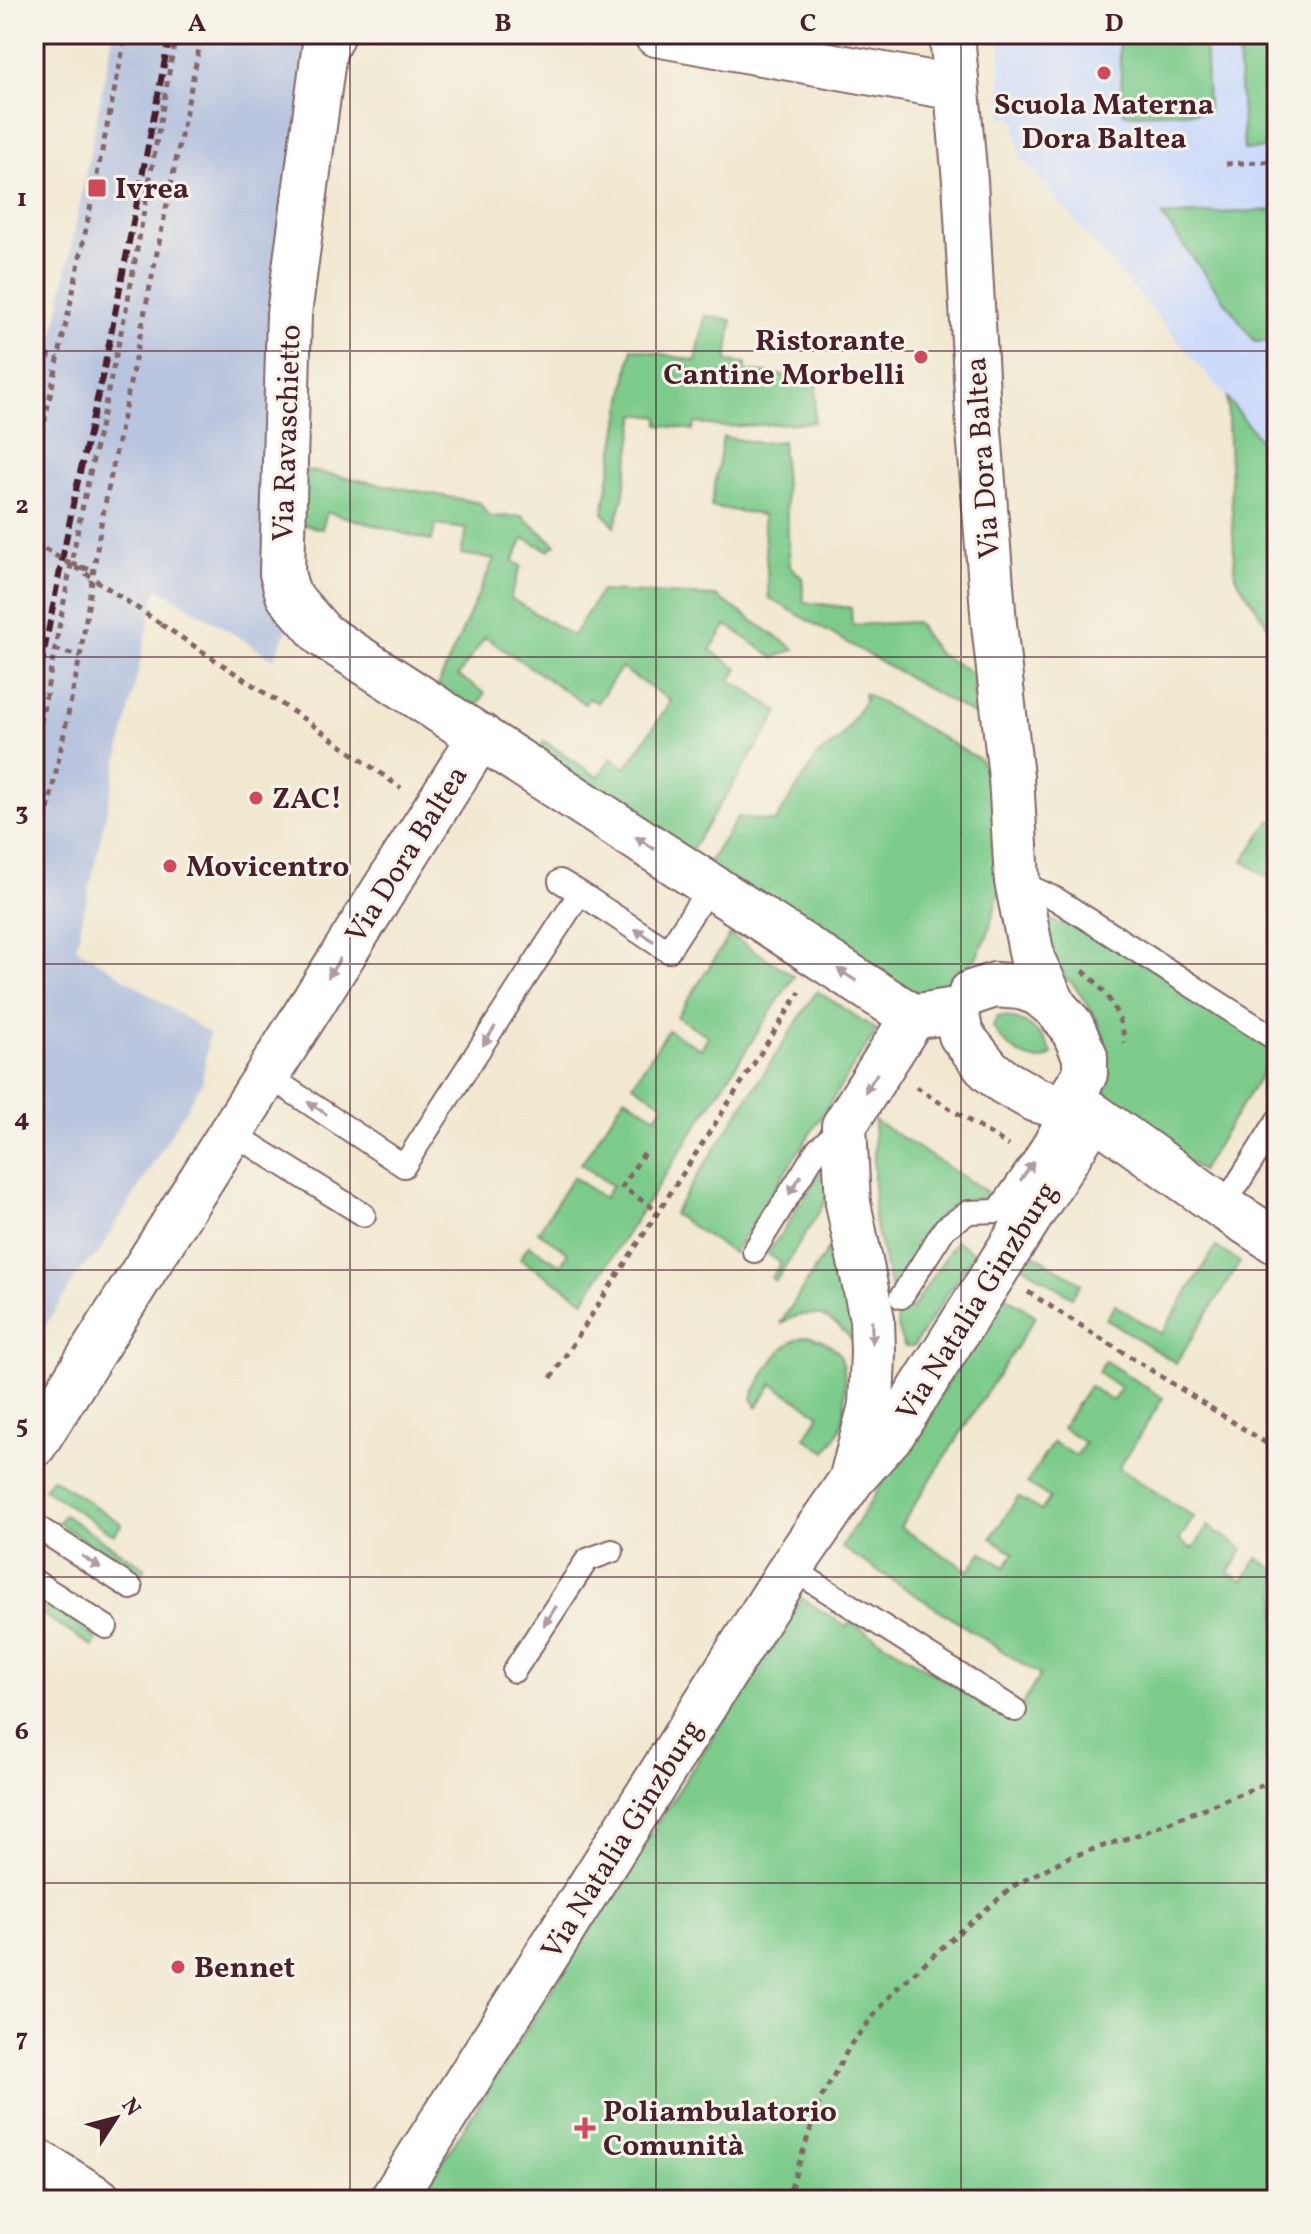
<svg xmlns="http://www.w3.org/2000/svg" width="1311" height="2234" font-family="Vollkorn,serif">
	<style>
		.built { fill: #cddbfa }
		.industrial { fill: #b9c5de }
		.green { fill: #7ccb8b; stroke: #63755b; stroke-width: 2 }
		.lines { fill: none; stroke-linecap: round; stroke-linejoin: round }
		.lane-casing { stroke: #846565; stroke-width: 26 }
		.street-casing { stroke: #846565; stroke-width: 48 }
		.path { stroke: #846565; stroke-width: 5; stroke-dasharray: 6 6; stroke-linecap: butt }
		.lane { stroke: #fff; stroke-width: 22 }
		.street { stroke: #fff; stroke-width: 44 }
		.rail { stroke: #4a1f2b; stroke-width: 6; stroke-dasharray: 12 6; stroke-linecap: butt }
		.path-bridge { stroke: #846565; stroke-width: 5; stroke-dasharray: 6 6; stroke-linecap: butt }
		.oneway { fill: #ae9aa0 }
		.grid { fill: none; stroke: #4a1f2b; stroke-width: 2; stroke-opacity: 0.55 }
		.poi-dot { fill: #d1495b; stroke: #f7f3e8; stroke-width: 3 }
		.labels { text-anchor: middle; stroke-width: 6; stroke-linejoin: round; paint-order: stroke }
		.poi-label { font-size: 30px; font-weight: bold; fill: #4a1f2b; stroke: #f7f3e8; text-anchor: start }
		.street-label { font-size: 30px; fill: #4a1f2b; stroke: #f7f3e8 }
		.neatline { fill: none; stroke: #4a1f2b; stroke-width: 3 }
		.grid-label { font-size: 26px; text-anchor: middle; font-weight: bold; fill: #4a1f2b }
	</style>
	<rect width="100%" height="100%" fill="#f7f3e8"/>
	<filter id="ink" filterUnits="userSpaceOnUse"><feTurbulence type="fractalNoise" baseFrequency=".0125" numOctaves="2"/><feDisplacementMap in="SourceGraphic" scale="16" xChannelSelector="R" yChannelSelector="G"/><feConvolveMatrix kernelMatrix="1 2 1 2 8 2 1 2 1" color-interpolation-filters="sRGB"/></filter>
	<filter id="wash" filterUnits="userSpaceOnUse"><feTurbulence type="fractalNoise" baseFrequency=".006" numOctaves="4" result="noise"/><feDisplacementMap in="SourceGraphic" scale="32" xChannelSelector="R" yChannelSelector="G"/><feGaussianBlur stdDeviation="1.8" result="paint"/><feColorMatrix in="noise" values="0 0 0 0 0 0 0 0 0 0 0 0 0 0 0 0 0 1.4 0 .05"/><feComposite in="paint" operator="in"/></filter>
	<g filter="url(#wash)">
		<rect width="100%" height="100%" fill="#f1e8d0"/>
		<path class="built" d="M1000 34H1237L1244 149 1277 148V210L1163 217 1255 342 1277 341V462L1227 398 1021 158 1014 118H1002Z"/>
		<path class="industrial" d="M113 34H320L284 273 264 592 270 604 292 618 274 659 157 587 76 947 209 1033 202 1083 98 1254 83 1266 34 1344V393L38 372 50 356Z"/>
		<path class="green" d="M1118 34H1205L1208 112 1124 114Z
			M1237 34H1277V148L1244 150Z
			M1277 210V341L1255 342 1162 216Z
			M705 316 732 320 727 361 746 363V371L817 380 814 422 723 427 695 423 693 430 659 425V417L636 414 623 498 615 526 603 513 632 348 696 361Z
			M1227 398 1277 462V647L1272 632 1235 576Z
			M723 437 759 443 782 441 790 566 802 578 804 602 851 608 852 625 916 622 937 653 973 673 976 716 769 598 763 515 711 507Z
			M305 470 480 503 489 517 522 516 556 545 548 550 524 538 513 561 521 566 510 598 573 636 601 591 716 596 795 649 774 658 727 625 710 650 738 669 731 680 779 712 688 855 535 755 544 741 598 777 611 758 626 768 671 701 621 668 597 703 589 698 585 704 485 637 458 676 485 693 468 720 433 697 494 559 461 554 467 529 436 525 431 541 327 512 322 529 297 523Z
			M864 693 979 759 993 780 1001 885 987 937 976 958 964 970 949 984 932 993 919 996 706 867 738 817 775 822 819 754 840 739 865 701Z
			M1271 820 1277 824V884L1243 861Z
			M1068 915 1277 1049 1201 1171 1112 1106 1101 1080 1103 1045 1101 1031 1095 1017 1074 985 1055 968 1043 934 1052 920 1061 925Z
			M730 935 794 976 584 1300 520 1259 529 1245 561 1265 568 1252 538 1232 573 1177 604 1198 612 1186 581 1164 625 1097 656 1117 664 1104 633 1084 668 1030 701 1049 708 1036 677 1017Z
			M817 991 877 1030 733 1253 673 1214Z
			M1003 1016C1025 1020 1044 1032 1052 1054 1032 1072 1003 1044 993 1027L997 1017Z
			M874 1120 987 1192 984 1198 962 1200 941 1213 891 1289 874 1219Z
			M828 1161 827 1199 776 1281 771 1278 781 1263 768 1254Z
			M841 1234 863 1353C840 1324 818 1300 780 1324L833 1241Z
			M956 1241 974 1253 913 1347H905C896 1333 897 1314 894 1298L912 1309Z
			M1216 1247 1240 1262 1176 1363 1106 1319 1115 1305 1161 1334Z
			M1029 1251 1081 1283 1072 1297 1020 1264Z
			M1004 1295 1036 1316 900 1527 969 1571 982 1552 1005 1567 1014 1553 991 1538 1018 1497 1041 1511 1050 1498 1027 1483 1053 1442 1076 1456 1085 1443 1062 1428 1089 1386 1112 1401 1121 1388 1098 1372 1105 1361 1163 1398 1119 1468 1194 1517 1179 1540 1193 1549 1208 1526 1243 1549 1229 1573 1243 1581 1257 1558 1277 1571V2200H418L801 1598 847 1627 850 1622 1012 1721 1040 1675 841 1547Z
			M807 1336C843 1344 845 1359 845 1392 845 1404 845 1419 840 1430 836 1437 830 1445 826 1452L805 1438 819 1414 772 1384 757 1407 752 1398 754 1392C768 1369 778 1342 807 1336Z
			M52 1478 122 1524 114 1535 44 1489Z
			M64 1515 145 1568 139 1576 58 1523Z
			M34 1597 98 1639 93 1647 34 1609Z"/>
	</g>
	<g filter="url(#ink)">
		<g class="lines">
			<g class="lane-casing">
				<path id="lane" d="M560 881 580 893
					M1017 881 1056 899 1277 1040
					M267 1075 404 1166 580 893 668 951 710 886
					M231 1132 364 1215
					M1223 1207 1277 1121
					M754 1251 817 1150 843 1126
					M901 1297 945 1228 969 1212 998 1211 1033 1161 1051 1130 1052 1132 1056 1105
					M34 1525 131 1588
					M791 1568 1015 1710
					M34 1581 106 1627
					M514 1671 587 1560 612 1551"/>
			</g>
			<g class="street-casing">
				<path id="street" d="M332 34 324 51 289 314 282 573 288 595 323 635 913 1017 956 1010
					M656 34 956 88
					M952 34 965 181 979 430 994 624 1011 777 1017 881 1033 961 1055 1007
					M956 1010 961 1035 989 1070 1004 1082 1036 1100 1056 1105 1070 1099 1085 1074V1056L1071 1025 1055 1007 1038 993 1021 987 995 985 971 993
					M1072 1100 1223 1207 1277 1242
					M34 1445 481 736
					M853 1473 871 1406 873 1352 872 1319 848 1203 844 1126 913 1017
					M34 2159 99 2200
					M392 2200 791 1568 852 1479 893 1433 1093 1117"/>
			</g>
			<path class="path" d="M1226 164 1277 161
				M34 353 59 358
				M34 469 75 282 126 34
				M72 563 93 571
				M161 624 307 721 401 788
				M55 649 80 657
				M34 758 79 523 127 305 176 34
				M34 868 43 834 80 657 101 524 202 34
				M1083 971C1105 987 1122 1016 1125 1043
				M916 1087 1009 1146
				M644 1153 622 1187 658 1211
				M1028 1292 1277 1450
				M551 1378 800 992
				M787 2200 820 2100 851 2044 893 1992 957 1934 1015 1885 1067 1858 1140 1834 1277 1779"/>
			<use href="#lane" class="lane"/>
			<use href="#street" class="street"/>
			<path class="rail" d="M34 703 75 494 104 369 170 34"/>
			<path class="path-bridge" d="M34 543 82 571 161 624
				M82 571 85 561"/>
		</g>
		<defs><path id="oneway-solid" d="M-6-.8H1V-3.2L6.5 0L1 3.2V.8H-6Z" transform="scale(2)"/></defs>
		<g class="oneway">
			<use href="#oneway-solid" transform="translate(645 843) rotate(-147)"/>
			<use href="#oneway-solid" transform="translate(644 935) rotate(-147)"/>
			<use href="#oneway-solid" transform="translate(334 968) rotate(122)"/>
			<use href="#oneway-solid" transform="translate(847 975) rotate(-147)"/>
			<use href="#oneway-solid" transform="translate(489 1036) rotate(123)"/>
			<use href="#oneway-solid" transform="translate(871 1083) rotate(123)"/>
			<use href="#oneway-solid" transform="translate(317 1108) rotate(-147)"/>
			<use href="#oneway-solid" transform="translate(1027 1171) rotate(-55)"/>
			<use href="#oneway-solid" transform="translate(795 1185) rotate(122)"/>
			<use href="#oneway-solid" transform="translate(872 1332) rotate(88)"/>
			<use href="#oneway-solid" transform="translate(91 1562) rotate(33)"/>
			<use href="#oneway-solid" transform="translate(550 1616) rotate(123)"/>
		</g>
	</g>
	<path class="grid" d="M350 34V2200M656 34V2200M961 34V2200M34 351H1277M34 657H1277M34 964H1277M34 1270H1277M34 1577H1277M34 1883H1277"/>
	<g class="poi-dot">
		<circle cx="1104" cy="73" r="8"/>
		<rect x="87" y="178" width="20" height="20" rx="4"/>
		<circle cx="921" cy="357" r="8"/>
		<circle cx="256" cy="798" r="8"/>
		<circle cx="170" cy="866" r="8"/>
		<circle cx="178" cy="1967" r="8"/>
		<path d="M581 2116h8v8h8v8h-8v8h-8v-8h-8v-8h8z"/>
	</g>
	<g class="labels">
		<g class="poi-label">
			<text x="1104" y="114" text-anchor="middle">Scuola Materna<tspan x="1104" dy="34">Dora Baltea</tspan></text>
			<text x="115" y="198">Ivrea</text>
			<text x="905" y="350" text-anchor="end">Ristorante<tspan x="905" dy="34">Cantine Morbelli</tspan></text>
			<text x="272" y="808">ZAC!</text>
			<text x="186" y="876">Movicentro</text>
			<text x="194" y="1977">Bennet</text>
			<text x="603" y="2121">Poliambulatorio<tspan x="603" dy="34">Comunità</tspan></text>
		</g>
		<g class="street-label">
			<text transform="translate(286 433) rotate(-88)" y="10">Via Ravaschietto</text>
			<text transform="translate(982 458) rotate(-94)" y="10">Via Dora Baltea</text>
			<text transform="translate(406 854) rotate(-58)" y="10">Via Dora Baltea</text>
			<text transform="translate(976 1301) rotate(-58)" y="10">Via Natalia Ginzburg</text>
			<text transform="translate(621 1839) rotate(-58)" y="10">Via Natalia Ginzburg</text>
		</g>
	</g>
	<rect width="1311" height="2234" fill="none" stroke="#f7f3e8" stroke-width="88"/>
	<g transform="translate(116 2118) rotate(54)" stroke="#f7f3e8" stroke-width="6" paint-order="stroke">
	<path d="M0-6L14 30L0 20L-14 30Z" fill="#4a1f2b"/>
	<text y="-12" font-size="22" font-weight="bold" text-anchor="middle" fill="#4a1f2b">N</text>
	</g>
	<rect x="44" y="44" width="1223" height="2146" class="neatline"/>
	<g class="grid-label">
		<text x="197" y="31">A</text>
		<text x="503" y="31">B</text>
		<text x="808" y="31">C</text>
		<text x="1114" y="31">D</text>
		<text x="22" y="206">1</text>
		<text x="22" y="513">2</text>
		<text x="22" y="820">3</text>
		<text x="22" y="1126">4</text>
		<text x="22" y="1433">5</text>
		<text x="22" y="1739">6</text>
		<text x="22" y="2046">7</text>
	</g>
</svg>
